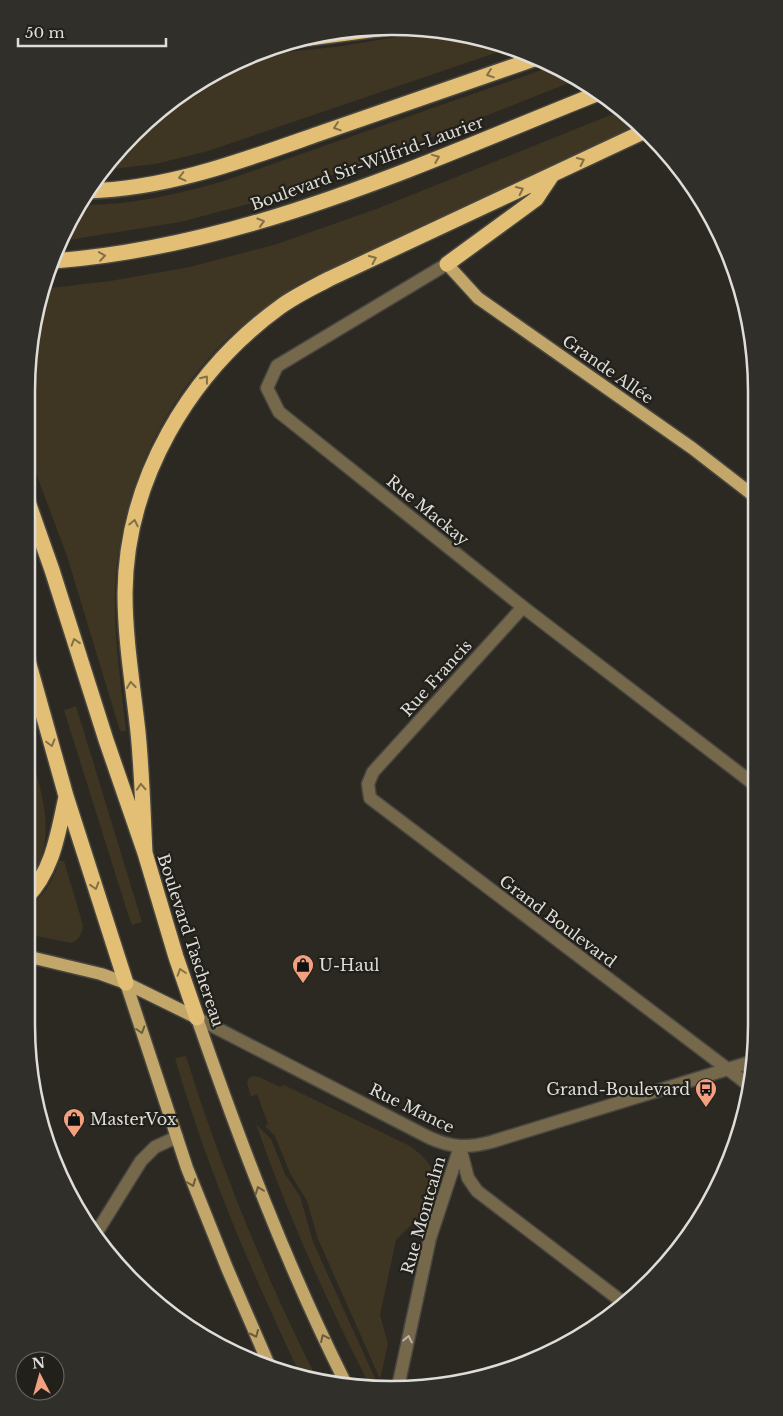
<svg xmlns="http://www.w3.org/2000/svg" width="783" height="1416" font-family="'Libre Baskerville',serif">
	<style>
		.green { fill: #3e3622 }
		.lines { fill: none; stroke-linecap: round; stroke-linejoin: round }
		.minor-casing { stroke: #484640; stroke-width: 15 }
		.major-casing { stroke: #484640; stroke-width: 15 }
		.highway-casing { stroke: #484640; stroke-width: 18 }
		.minor { stroke: #76684b; stroke-width: 12 }
		.major { stroke: #c3a669; stroke-width: 12 }
		.highway { stroke: #e2bf74; stroke-width: 15 }
		.oneway { stroke: #827047 }
		.oneway2 { stroke: #6a5c3e }
		.oneway3 { stroke: #bab4a7 }
		.labels { text-anchor: middle; stroke-width: 4.5; stroke-linejoin: round; paint-order: stroke }
		.street-label { font-size: 16px; fill: #deddd9; stroke: #22201a }
		.poi-label { font-size: 16px; fill: #deddd9; stroke: #22201a; text-anchor: start }
		.rim { fill: none; stroke: #deddd9; stroke-width: 2.5 }
	</style>
	<rect width="100%" height="100%" fill="#2c2923"/>
	<path class="green" d="M440 30 513 47 208 151 155 164 103 170 117 151 169 102 230 64 254 55 335 47Z
		M553 66 579 79 389 154 267 199 180 222 62 241 78 205C127 206 174 195 221 182Z
		M623 110 639 124 299 284C273 302 247 320 224 342 156 409 113 511 115 606 115 648 122 689 126 731H120L67 556 27 449V368L39 297 42 289 110 281 190 267 277 244 379 208Z
		M76 706 142 922 132 925 127 911 64 710Z
		M27 741C40 789 62 840 26 885Z
		M59 861H64L83 925C82 934 80 939 71 943L26 934V910C42 898 54 881 59 861Z
		M186 1056C220 1166 265 1276 317 1379L302 1378C252 1274 207 1169 175 1058Z
		M253 1076 259 1077 280 1087 284 1085 410 1146C445 1172 436 1184 421 1218L416 1220 396 1240 380 1315 388 1344 380 1379 318 1239 307 1201 290 1173 275 1136 265 1126 268 1124 257 1094 251 1097 247 1083 248 1079Z
		M256 1124 271 1139 285 1174 300 1196 313 1242 378 1385 369 1384C326 1300 287 1213 256 1124Z"/>
	<g class="lines">
		<g class="minor-casing">
			<path id="minor" d="M447 264 277 366 267 388 279 412 523 607 755 785
				M523 607 373 772 368 784 370 798 750 1086
				M197 1018 430 1138C453 1148 467 1148 491 1142L754 1061
				M460 1147 468 1178 477 1191 625 1304
				M95 1235 141 1161 155 1147 177 1137
				M398 1387 430 1238 460 1147"/>
		</g>
		<g class="major-casing">
			<path id="major" d="M447 264 478 298 692 448 754 496
				M26 956 101 974 126 983 197 1018C240 1142 286 1264 345 1382
				M126 983 187 1168 227 1268 269 1365"/>
		</g>
		<g class="highway-casing">
			<path id="highway" d="M294 40 385 28
				M88 191C168 189 244 160 318 134 391 109 464 83 537 58
				M54 261C247 246 421 164 599 93
				M447 264 536 199 552 175
				M27 499 52 570 106 740 145 853 176 957 197 1018
				M27 657 66 796 126 983
				M145 853C143 813 142 772 138 732 133 686 125 640 125 593 126 480 189 373 280 307 295 296 312 288 329 279L645 131
				M26 898C53 871 58 833 66 797"/>
		</g>
		<use href="#minor" class="minor"/>
		<use href="#major" class="major"/>
		<use href="#highway" class="highway"/>
	</g>
	<defs><path id="oneway-chevron" d="M-2-3.5L2.5 0L-2 3.5" fill="none" stroke-width="1.6" stroke-linecap="round" stroke-linejoin="round" transform="scale(1.25)"/></defs>
	<g class="oneway">
		<use href="#oneway-chevron" transform="translate(490 74) rotate(161)"/>
		<use href="#oneway-chevron" transform="translate(337 127) rotate(161)"/>
		<use href="#oneway-chevron" transform="translate(436 158) rotate(-22)"/>
		<use href="#oneway-chevron" transform="translate(581 161) rotate(-25)"/>
		<use href="#oneway-chevron" transform="translate(182 177) rotate(166)"/>
		<use href="#oneway-chevron" transform="translate(520 190) rotate(-25)"/>
		<use href="#oneway-chevron" transform="translate(261 222) rotate(-17)"/>
		<use href="#oneway-chevron" transform="translate(102 256) rotate(-8)"/>
		<use href="#oneway-chevron" transform="translate(373 259) rotate(-25)"/>
		<use href="#oneway-chevron" transform="translate(205 379) rotate(-52)"/>
		<use href="#oneway-chevron" transform="translate(134 523) rotate(-78)"/>
		<use href="#oneway-chevron" transform="translate(75 642) rotate(-107)"/>
		<use href="#oneway-chevron" transform="translate(131 685) rotate(-97)"/>
		<use href="#oneway-chevron" transform="translate(51 743) rotate(74)"/>
		<use href="#oneway-chevron" transform="translate(141 787) rotate(-93)"/>
		<use href="#oneway-chevron" transform="translate(95 886) rotate(73)"/>
		<use href="#oneway-chevron" transform="translate(181 972) rotate(-108)"/>
	</g>
	<g class="oneway2">
		<use href="#oneway-chevron" transform="translate(141 1030) rotate(72)"/>
		<use href="#oneway-chevron" transform="translate(192 1183) rotate(69)"/>
		<use href="#oneway-chevron" transform="translate(259 1190) rotate(-111)"/>
		<use href="#oneway-chevron" transform="translate(255 1334) rotate(66)"/>
		<use href="#oneway-chevron" transform="translate(324 1338) rotate(-115)"/>
	</g>
	<use class="oneway3" href="#oneway-chevron" transform="translate(408 1339) rotate(-78)"/>
	<defs>
		<g id="shop-pin" transform="scale(1.125)"><path d="M0 17L-7.5 6A9.5 9.5 0 1 1 7.5 6Z" fill="#f2a07f" stroke="#22201a"/><path d="M-5-2.5h2.3a2.7 3.5 0 0 1 5.4 0H5L5.5 6h-11ZM-1.5-2.5h3a1.5 2.3 0 0 0-3 0Z" fill="#111"/></g>
		<g id="bus-pin" transform="scale(1.125)"><path d="M0 17L-7.5 6A9.5 9.5 0 1 1 7.5 6Z" fill="#f2a07f" stroke="#22201a"/><path d="M-5-6H5V4H4V6H2V4H-2V6H-4V4H-5ZM-3.5-4V0h7V-4ZM-3.5 1.2v1.5H-2V1.2ZM2 1.2v1.5H3.5V1.2Z" fill="#111"/></g>
	</defs>
	<g fill-rule="evenodd">
		<use href="#shop-pin" x="303" y="965"/>
		<use href="#bus-pin" x="706" y="1089"/>
		<use href="#shop-pin" x="74" y="1119"/>
	</g>
	<g class="labels">
		<g class="street-label">
			<text transform="translate(367 163) rotate(-20)" y="6">Boulevard Sir-Wilfrid-Laurier</text>
			<text transform="translate(608 369) rotate(35)" y="6">Grande Allée</text>
			<text transform="translate(428 510) rotate(39)" y="6">Rue Mackay</text>
			<text transform="translate(436 678) rotate(-48)" y="6">Rue Francis</text>
			<text transform="translate(558 921) rotate(37)" y="6">Grand Boulevard</text>
			<text transform="translate(191 940) rotate(72)" y="6">Boulevard Taschereau</text>
			<text transform="translate(412 1108) rotate(26)" y="6">Rue Mance</text>
			<text transform="translate(423 1215) rotate(-74)" y="6">Rue Montcalm</text>
		</g>
		<g class="poi-label">
			<text x="319" y="971">U-Haul</text>
			<text x="690" y="1095" text-anchor="end">Grand-Boulevard</text>
			<text x="90" y="1125">MasterVox</text>
		</g>
	</g>
	<path d="M0 0H783V1416H0ZM391 35H392A356 356 0 0 1 748 391V1025A356 356 0 0 1 392 1381H391A356 356 0 0 1 35 1025V391A356 356 0 0 1 391 35Z" fill="#312f29" fill-rule="evenodd"/>
	<path class="rim" d="M391 35H392A356 356 0 0 1 748 391V1025A356 356 0 0 1 392 1381H391A356 356 0 0 1 35 1025V391A356 356 0 0 1 391 35Z"/>
	<g transform="translate(40 1376) rotate(354)"><circle r="24" fill="#22201a" stroke="#6d6c66"/>
	<path d="M0-4L9 19L0 12L-9 19Z" fill="#f2a07f"/>
	<text y="-8" font-size="14" font-weight="bold" text-anchor="middle" fill="#deddd9">N</text>
	</g>
	<path d="M18 38v8h148v-8" fill="none" stroke="#deddd9" stroke-width="2.5"/>
	<text x="25" y="38" font-size="15" fill="#deddd9" stroke="#22201a" stroke-width="4" paint-order="stroke">50 m</text>
</svg>
